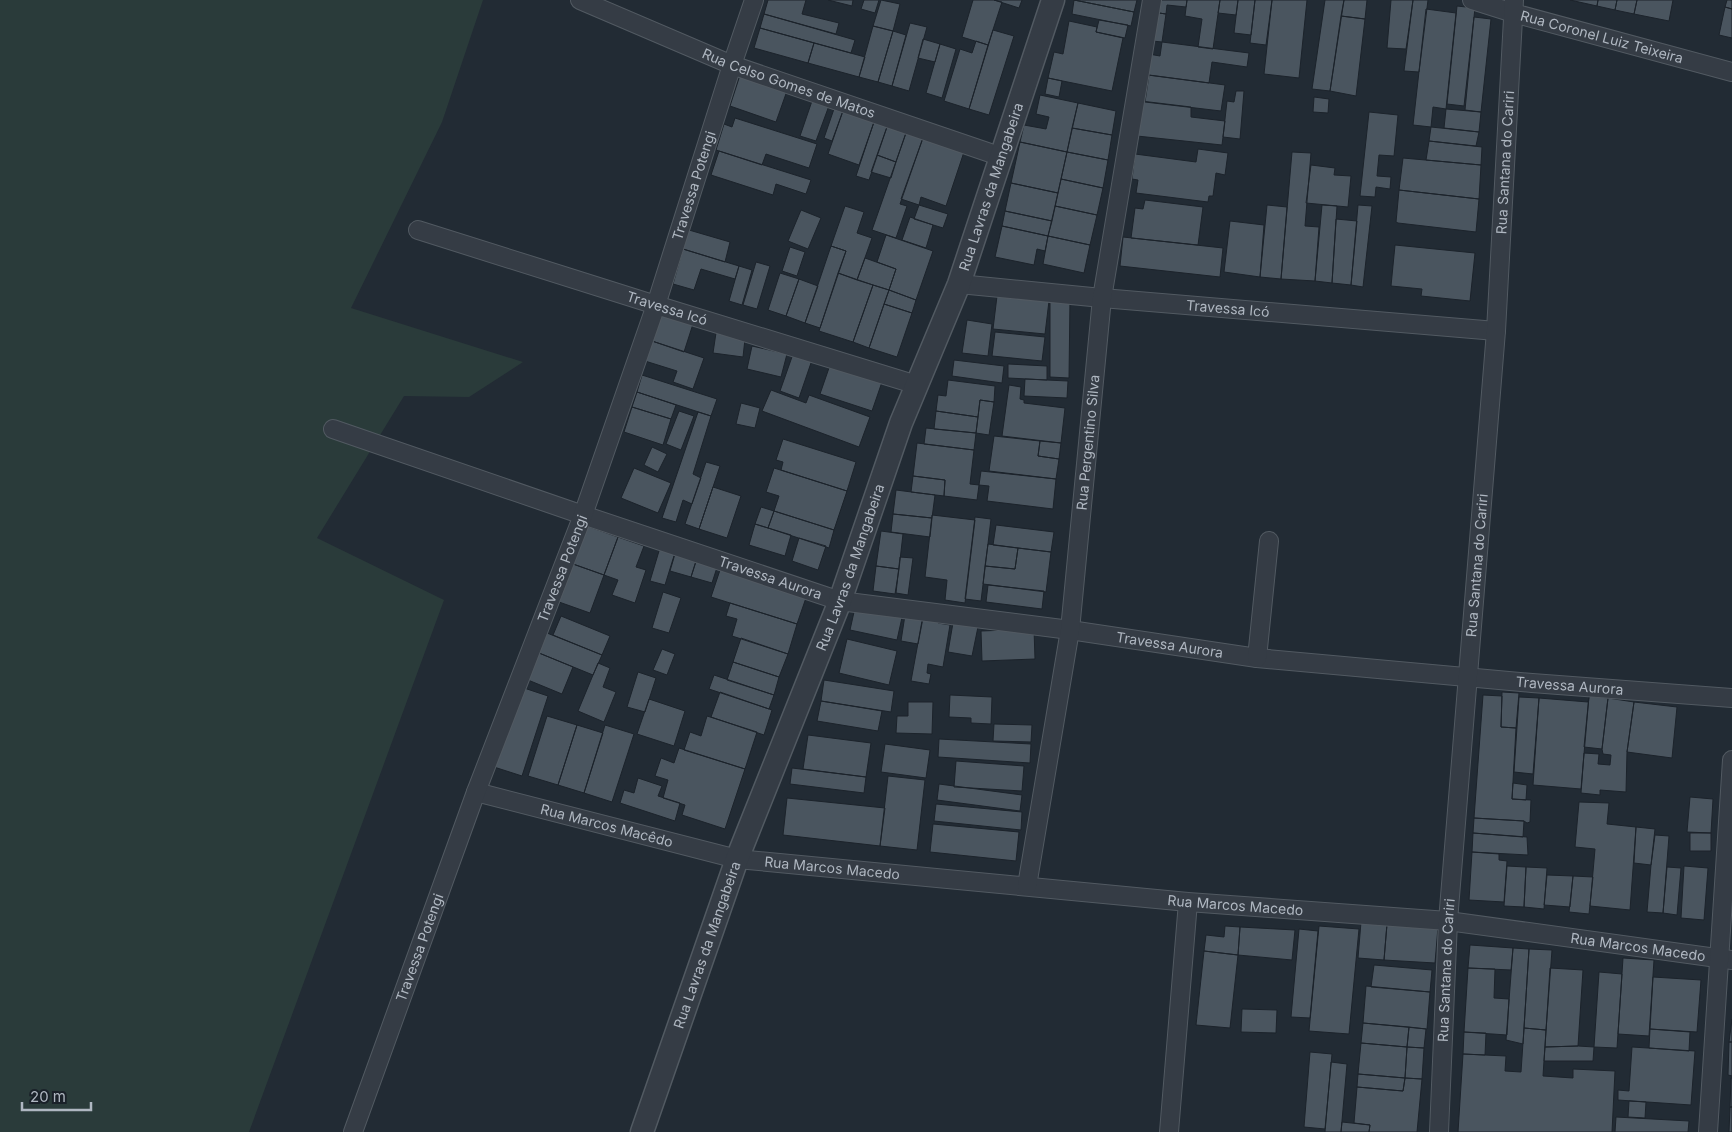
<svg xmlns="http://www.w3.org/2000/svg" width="1732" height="1132" font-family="Inter,sans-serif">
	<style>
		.green { fill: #2a3b3a }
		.building { fill: #4a555f; stroke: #1c232b }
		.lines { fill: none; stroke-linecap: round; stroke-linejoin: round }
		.minor-casing { stroke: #525a62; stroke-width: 20 }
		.tertiary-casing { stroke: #525a62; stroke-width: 25 }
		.minor { stroke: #353c45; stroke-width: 18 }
		.tertiary { stroke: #353c45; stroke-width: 22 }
		.labels { text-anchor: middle; stroke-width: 4; stroke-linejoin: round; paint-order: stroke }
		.street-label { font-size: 14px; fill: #afb7c1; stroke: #1a2129 }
	</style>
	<rect width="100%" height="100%" fill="#222b34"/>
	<path class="green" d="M0 0H483L442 122 351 308 523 362 469 397 404 396 317 538 444 600 249 1132H0Z"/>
	<path class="building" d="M768 0H806L802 14 839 23 836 34 764 14Z
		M828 0H853L852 6Z
		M864 0H879L875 13 861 9Z
		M881 0 900 4 893 31 873 26Z
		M973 0H994L1002 2 988 45 962 37Z
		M994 0H1022L1019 8Z
		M1074 0H1137L1134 12Z
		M1074 0 1134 12 1131 26 1072 14Z
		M1147 0H1187L1186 7 1167 5 1166 14 1145 11Z
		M1187 0H1220L1213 49 1198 47 1202 19 1185 16Z
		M1220 0H1238L1236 15 1218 13Z
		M1238 0H1255L1251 35 1234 33Z
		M1255 0H1272L1266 45 1250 43Z
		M1272 0H1307L1299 78 1264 74Z
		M1325 0H1344L1330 91 1312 89Z
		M1344 0H1367L1365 19 1341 16Z
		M1391 0H1413L1406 49 1387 48Z
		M1413 0H1428L1419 72 1404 71Z
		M1570 0H1598L1597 6Z
		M1598 0H1617L1615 10 1597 6Z
		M1617 0H1637L1634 14 1615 10Z
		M1637 0H1673L1669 21 1634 14Z
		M1727 0H1732V9L1725 7Z
		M1457 6 1475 8 1464 106 1447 104Z
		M1725 7 1732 9V38L1719 35Z
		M1426 9 1456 13 1446 109 1433 107 1431 127 1413 125Z
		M1145 11 1166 14 1162 42 1142 40Z
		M764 14 855 40 851 53 760 28Z
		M1341 16 1365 19 1356 96 1330 91Z
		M1474 17 1491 19 1481 112 1465 110Z
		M1099 20 1128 25 1125 38 1096 32Z
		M1069 21 1097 27 1096 32 1123 38 1112 91 1048 78 1054 52 1063 54Z
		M910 23 927 27 909 91 892 86Z
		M873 26 893 31 878 82 859 77Z
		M760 28 814 43 808 63 754 48Z
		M993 30 1014 36 989 115 969 109Z
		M893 31 906 35 892 86 878 82Z
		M923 39 940 44 935 62 918 58Z
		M976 41 988 45 969 109 944 101 960 49 972 53Z
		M1162 42 1249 53 1247 67 1212 62 1209 83 1140 74 1143 53 1160 56Z
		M814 43 865 57 859 77 808 63Z
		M940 44 956 49 942 98 926 93Z
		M741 72 788 88 776 122 730 106Z
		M1149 75 1225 85 1221 111 1145 102Z
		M1048 78 1062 81 1059 97 1045 94Z
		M1236 91H1244L1240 139 1223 137 1227 101 1234 102Z
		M1040 95 1078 103 1067 152 1020 142 1024 125 1046 129 1049 117 1036 114Z
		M1314 97 1329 99 1328 113 1313 112Z
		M813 98 830 103 816 141 800 136Z
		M1141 101 1191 107V117L1225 121 1222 145 1137 136Z
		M1078 103 1116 111 1112 135 1072 128Z
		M835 106 844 108 832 141 824 138Z
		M844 108 875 119 859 165 828 154Z
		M1446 109 1481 112 1479 132 1444 128Z
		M1369 112 1398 115 1394 156 1379 155 1377 176 1391 177 1390 189 1376 187 1375 197 1360 196Z
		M735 118 817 144 809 168 766 154 762 165 716 150 724 124 732 127Z
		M875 119 888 124 869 180 856 176Z
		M888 124 907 130 896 162 877 155Z
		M1431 127 1479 132 1476 146 1429 141Z
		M1072 128 1112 135 1108 160 1067 152Z
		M907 130 924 135 900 204 907 206 896 238 872 230Z
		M924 135 965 149 946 206 921 197 919 205 901 199Z
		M1429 141 1482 147 1481 165 1426 160Z
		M1020 142 1067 152 1058 193 1011 183Z
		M1198 149 1228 153 1225 175 1216 173 1213 196H1209L1208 202 1136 193 1138 180 1132 179 1135 154 1196 162Z
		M719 151 811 180 806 194 776 184 773 195 711 175Z
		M1067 152 1108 160 1103 188 1061 179Z
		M1292 152 1311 153 1305 226 1319 227 1315 281 1281 279Z
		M877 155 896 162 891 178 871 172Z
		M1403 158 1481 165 1479 199 1399 190Z
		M1311 165 1335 168 1334 175 1351 176 1348 207 1306 203Z
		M1061 179 1103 188 1097 215 1055 206Z
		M1011 183 1058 193 1052 221 1005 211Z
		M1399 190 1479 199 1476 232 1398 223 1396 222Z
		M1145 200 1203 207 1198 245 1131 238 1135 208 1143 209Z
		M919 205 948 214 943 228 914 219Z
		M1267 205 1287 207 1281 279 1260 277Z
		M1322 205 1337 206 1332 283 1315 281Z
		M1358 205 1372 206 1363 287 1351 285Z
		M845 206 864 212 857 233 872 238 857 280 838 273 846 251 831 246Z
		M1055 206 1097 215 1090 245 1048 236Z
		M801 210 821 218 808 249 788 241Z
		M1005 211 1052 221 1048 236 1002 226Z
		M910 217 933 225 926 248 902 240Z
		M1336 219 1357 221 1351 285 1332 283Z
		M1230 221 1264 225 1260 277 1224 272Z
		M1002 226 1048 236 1045 251 1037 249 1034 265 995 257Z
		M689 230 730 242 725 262 683 249Z
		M886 235 933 251 916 300 889 290 896 269 877 262Z
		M1048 236 1090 245 1084 273 1043 264Z
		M1123 237 1223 248 1220 277 1120 266Z
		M1395 245 1475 253 1470 301 1421 296 1422 289 1391 286Z
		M831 246 846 251 820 328 805 323Z
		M790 247 805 252 797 276 782 271Z
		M683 249 739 266 735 279 701 269 694 290 673 284Z
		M865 258 896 269 889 290 857 280Z
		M756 262 770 266 757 309 743 305Z
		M739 266 752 270 742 305 729 301Z
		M780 273 799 279 786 316 768 310Z
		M838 273 873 285 853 342 819 331Z
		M799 279 818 286 805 323 786 316Z
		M873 285 889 290 869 348 853 342Z
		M889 290 916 300 912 313 884 304Z
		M997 296 1049 301 1045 334 993 329Z
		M1050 299H1070L1069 378 1050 377Z
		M884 304 912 313 897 357 869 348Z
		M661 313 693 324 684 352 652 341Z
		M967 320 992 324 988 356 962 353Z
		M717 326 746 330 743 357 713 353Z
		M995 332 1045 337 1042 361 992 356Z
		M652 341 704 358 693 389 673 382 677 371 645 361Z
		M752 346 787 354 781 377 747 369Z
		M793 354 812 360 799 398 780 391Z
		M954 360 1004 366 1002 383 952 376Z
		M1008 364 1047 366V380L1008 378Z
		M830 365 882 382 872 411 820 394Z
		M642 375 717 399 711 416 637 392Z
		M1025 379 1068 381 1067 398 1024 396Z
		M948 380 995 386 994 402 980 400 978 417 936 411 938 395 946 396Z
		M1009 385 1021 387 1020 399 1024 400V403L1065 408 1061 443 1002 436Z
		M771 390 806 403 809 395 870 417 859 447 762 411Z
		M637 392 676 405 671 419 632 407Z
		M980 400 994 402 989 435 976 433Z
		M741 403 760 408 755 428 736 424Z
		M632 407 671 419 663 445 624 432Z
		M679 411 694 416 681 450 666 444Z
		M936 411 978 417 976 433 934 429Z
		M698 412 711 416 693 474 701 478 692 504 683 500 676 522 662 518Z
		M926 428 976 433 974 450 924 444Z
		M994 436 1040 441 1038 456 1059 459 1056 479 989 471Z
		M783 439 856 462 847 491 781 470 783 462 776 460Z
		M1040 441 1061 443 1059 459 1038 456Z
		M917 443 974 450 970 484 979 485 977 500 944 496 945 480 913 476Z
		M652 447 667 454 658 472 644 465Z
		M706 462 720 466 699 529 685 524Z
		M634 468 671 483 658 513 621 498Z
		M774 468 847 491 834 530 774 511 779 496 766 492Z
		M981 471 1056 479 1053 509 987 501 989 486 979 485Z
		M913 476 945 480 944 496 911 492Z
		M713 487 741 496 727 538 699 529Z
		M896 490 935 495 932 518 893 514Z
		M761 507 774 511 768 528 755 524Z
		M774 511 834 530 829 548 768 528Z
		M893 514 932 518 930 537 891 532Z
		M932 515 975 520 965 603 945 600 947 580 925 577Z
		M975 517 991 519 981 601 965 599Z
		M755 524 791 535 785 556 749 545Z
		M996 525 1054 532 1051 552 993 545Z
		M587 526 618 537 604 575 573 564Z
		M881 531 903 534 899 569 876 566Z
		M618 537 644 546 636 567 646 570 635 603 612 595 618 580 604 575Z
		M799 538 826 546 818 570 792 561Z
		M662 541 677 546 665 585 650 581Z
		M988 544 1018 548 1015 569 985 566Z
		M1018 548 1051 552 1046 592 983 584 985 566 1015 569Z
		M700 549 721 555 712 583 691 577Z
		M675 554 696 561 691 577 670 571Z
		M900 557 913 558 908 595 896 593Z
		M573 564 604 575 590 613 559 602Z
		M722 564 808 592 797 624 711 597Z
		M876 566 899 569 895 594 873 591Z
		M988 585 1044 591 1042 609 986 602Z
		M663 592 681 598 669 633 652 628Z
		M730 603 797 624 788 654 732 636 737 619 726 616Z
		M856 603 903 613 897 640 850 630Z
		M924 610 940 613 938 623 950 625 943 667 928 664 927 673 931 674 929 684 911 681Z
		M905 615 923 618 918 644 901 641Z
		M561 616 610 636 602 655 553 635Z
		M954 617 979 622 972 656 948 652Z
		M1034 629 1035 659 982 661 981 631Z
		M547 633 602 655 593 675 539 653Z
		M741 638 788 654 779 677 733 662Z
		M847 639 897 651 889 685 839 673Z
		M662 649 675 654 667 675 653 670Z
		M539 653 573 667 562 694 528 680Z
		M733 662 779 677 774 695 727 680Z
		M598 663 610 668 603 687 616 692 604 722 578 711Z
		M638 672 656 678 645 712 627 707Z
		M714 675 774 695 769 709 709 689Z
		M824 680 894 691 891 712 821 701Z
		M521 687 548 696 522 776 494 767Z
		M720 692 772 710 764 735 711 717Z
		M1502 692 1519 693 1516 728 1501 727Z
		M950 695 992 697 991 724 971 723V718L949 717Z
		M1483 695 1502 696 1501 727 1516 728 1512 799 1531 800 1530 822 1527 823 1524 821 1474 818Z
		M1589 696 1581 789 1533 785 1539 698 1588 702Z
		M1589 696 1608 698 1602 749 1584 747Z
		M1519 697 1539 698 1533 774 1514 772Z
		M1608 698 1634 702 1627 752 1626 792 1600 790V795L1581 793 1584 753 1599 754 1598 764 1610 765 1611 755 1603 754 1602 749Z
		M649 699 685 711 674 746 637 734Z
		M821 701 882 711 878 731 817 721Z
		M908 702H933L932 734 896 733 897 716H908Z
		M1634 702 1677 707 1672 758 1627 752Z
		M547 716 577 725 558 785 528 776Z
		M707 716 757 732 745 769 684 750 690 732 701 736Z
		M994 724 1032 725 1031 742 993 741Z
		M577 725 603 733 584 793 558 785Z
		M605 725 634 734 612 802 584 793Z
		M808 735 871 743 866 777 803 769Z
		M939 739 1031 744 1030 763 938 757Z
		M885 744 930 750 926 778 881 772Z
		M679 748 745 769 725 829 682 815 685 805 663 798 668 780 655 776 661 758 674 763Z
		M956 761 1024 766 1022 791 954 787Z
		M792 768 866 777 864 793 790 784Z
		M888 776 925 780 917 850 880 846Z
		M638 778 662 786 658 796 680 803 675 821 620 803 624 790 634 793Z
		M1513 783 1527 785 1526 800 1512 799Z
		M939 784 1022 795 1020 811 937 800Z
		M1690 797 1713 799 1711 833 1687 832Z
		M787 798 885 808 880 846 783 835Z
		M1579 802 1609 803 1607 824 1636 827 1630 910 1590 906 1595 849 1575 847Z
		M936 804 1022 812 1021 830 934 821Z
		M1474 818 1524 821 1523 837 1473 833Z
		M933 824 1019 832 1016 861 930 852Z
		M1636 827 1655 829 1651 865 1634 863Z
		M1473 833 1527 837 1528 855 1472 852Z
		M1690 833H1711V851H1690Z
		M1655 835 1669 836 1663 913 1647 912 1651 865Z
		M1472 852 1499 854V860L1507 861 1504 902 1469 900Z
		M1507 866 1526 867 1524 907 1504 906Z
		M1684 866 1708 868 1704 920 1681 918Z
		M1526 867 1547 868 1544 909 1524 907Z
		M1667 867 1681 868 1677 915 1663 913Z
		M1547 875 1573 876 1570 907 1544 905Z
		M1573 876 1593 877 1589 914 1569 912Z
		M1361 922 1387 924 1384 960 1358 958Z
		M1387 924 1438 927 1435 963 1384 960Z
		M1225 926 1240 927 1238 955 1204 951 1206 935 1224 937Z
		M1319 926 1359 929 1349 1034 1309 1031Z
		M1240 927 1295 930 1292 960 1238 955Z
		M1299 929 1318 931 1310 1018 1291 1017Z
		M1470 945 1513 948 1511 970 1468 968Z
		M1513 948 1529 949 1523 1044 1506 1040Z
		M1529 949 1552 950 1546 1030 1524 1028Z
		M1204 951 1238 955 1230 1028 1196 1025Z
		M1623 958 1654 960 1649 1036 1618 1034Z
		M1374 965 1432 970 1430 992 1371 987Z
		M1468 968 1495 969 1494 998 1509 999 1507 1035 1464 1032Z
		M1550 968 1583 970 1578 1046 1545 1047Z
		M1599 972 1622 974 1617 1048 1594 1047Z
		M1653 977 1701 980 1697 1032 1650 1029Z
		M1366 986 1430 992 1427 1029 1363 1023Z
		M1242 1009 1277 1010 1276 1033 1241 1032Z
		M1732 1019V1042H1729Z
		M1363 1023 1409 1027 1407 1047 1361 1043Z
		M1409 1027 1426 1029 1424 1048 1407 1047Z
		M1524 1028 1546 1030 1543 1076 1573 1078V1069L1615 1071 1612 1132H1458L1463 1054 1506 1056 1505 1071 1521 1072Z
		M1650 1029 1690 1032 1689 1051 1649 1048Z
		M1464 1032 1486 1033 1485 1055 1463 1054Z
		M1729 1042H1732V1076L1728 1075Z
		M1361 1043 1407 1047 1405 1078 1358 1074Z
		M1578 1046 1594 1047 1593 1061H1544L1545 1047Z
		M1407 1047 1424 1048 1422 1079 1405 1078Z
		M1632 1047 1695 1051 1691 1105 1618 1100V1090L1629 1091Z
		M1310 1052 1332 1054 1325 1129 1304 1127Z
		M1331 1062 1347 1064 1341 1132H1325Z
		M1358 1074 1405 1078 1403 1091 1357 1087Z
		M1405 1078 1422 1079 1417 1132H1369L1370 1125 1354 1123 1357 1087 1403 1091Z
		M1731 1078H1732V1107H1730Z
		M1629 1101 1646 1102 1645 1118 1628 1117Z
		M1730 1107H1732V1132H1729Z
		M1616 1117 1689 1121 1688 1132H1615Z
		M1342 1122 1370 1125 1369 1132H1341Z"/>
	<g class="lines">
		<g class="minor-casing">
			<g id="minor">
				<path id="s1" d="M580 0 732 65 1002 157"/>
				<path id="s2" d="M1472 0 1513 13 1732 72"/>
				<path id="s3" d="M418 230 656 305 917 385"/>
				<path id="s4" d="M959 284 1102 298 1496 331"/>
				<path id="s5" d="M333 429 583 515 840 601 1070 630 1257 658 1532 683 1732 698"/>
				<path d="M1257 658 1269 541"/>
				<path id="s6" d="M476 792 737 859 1188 902 1448 921 1732 960"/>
				<path id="s7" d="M1027 886 1070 630 1102 298 1152 0"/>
				<path id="s8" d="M353 1132 476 792 583 515 656 305 732 65 754 0"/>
				<path d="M1169 1132 1188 902"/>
				<path id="s9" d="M1439 1132 1448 921 1496 331 1514 0"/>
				<path d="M1708 1132 1732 760"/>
			</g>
		</g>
		<g class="tertiary-casing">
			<g id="tertiary">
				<path id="s10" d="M642 1132 737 859 840 601 901 423 959 284 1053 0"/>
			</g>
		</g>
		<use href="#minor" class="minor"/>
		<use href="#tertiary" class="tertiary"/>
	</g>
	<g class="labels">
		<g class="street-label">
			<text dy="5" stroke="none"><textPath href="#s2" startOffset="135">Rua Coronel Luiz Teixeira</textPath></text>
			<text dy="5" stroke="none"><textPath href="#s1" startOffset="225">Rua Celso Gomes de Matos</textPath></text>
			<text dy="5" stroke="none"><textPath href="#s9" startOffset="972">Rua Santana do Cariri</textPath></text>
			<text dy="5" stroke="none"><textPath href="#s8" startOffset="1006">Travessa Potengi</textPath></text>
			<text dy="5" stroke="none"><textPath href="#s10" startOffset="1008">Rua Lavras da Mangabeira</textPath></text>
			<text dy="5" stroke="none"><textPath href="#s3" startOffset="261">Travessa Icó</textPath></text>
			<text dy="5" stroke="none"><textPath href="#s4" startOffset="270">Travessa Icó</textPath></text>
			<text dy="5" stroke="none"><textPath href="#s7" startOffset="448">Rua Pergentino Silva</textPath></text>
			<text dy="5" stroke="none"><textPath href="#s9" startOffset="568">Rua Santana do Cariri</textPath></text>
			<text dy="5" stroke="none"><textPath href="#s10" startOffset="602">Rua Lavras da Mangabeira</textPath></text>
			<text dy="5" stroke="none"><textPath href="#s8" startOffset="601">Travessa Potengi</textPath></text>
			<text dy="5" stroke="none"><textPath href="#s5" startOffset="462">Travessa Aurora</textPath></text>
			<text dy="5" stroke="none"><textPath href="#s5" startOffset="868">Travessa Aurora</textPath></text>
			<text dy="5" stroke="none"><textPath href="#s5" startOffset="1270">Travessa Aurora</textPath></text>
			<text dy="5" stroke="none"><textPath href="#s6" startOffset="135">Rua Marcos Macêdo</textPath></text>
			<text dy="5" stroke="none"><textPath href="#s6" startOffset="365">Rua Marcos Macedo</textPath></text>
			<text dy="5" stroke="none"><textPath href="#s6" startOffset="770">Rua Marcos Macedo</textPath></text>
			<text dy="5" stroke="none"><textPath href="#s10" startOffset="198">Rua Lavras da Mangabeira</textPath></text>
			<text dy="5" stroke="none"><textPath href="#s8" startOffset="196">Travessa Potengi</textPath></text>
			<text dy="5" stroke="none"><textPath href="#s6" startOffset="1175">Rua Marcos Macedo</textPath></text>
			<text dy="5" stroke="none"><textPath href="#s9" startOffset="162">Rua Santana do Cariri</textPath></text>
		</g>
	</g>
	<path d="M22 1102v8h69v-8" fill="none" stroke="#afb7c1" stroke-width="2.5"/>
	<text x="30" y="1102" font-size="15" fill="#afb7c1" stroke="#1a2129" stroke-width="4" paint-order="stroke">20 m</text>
</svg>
